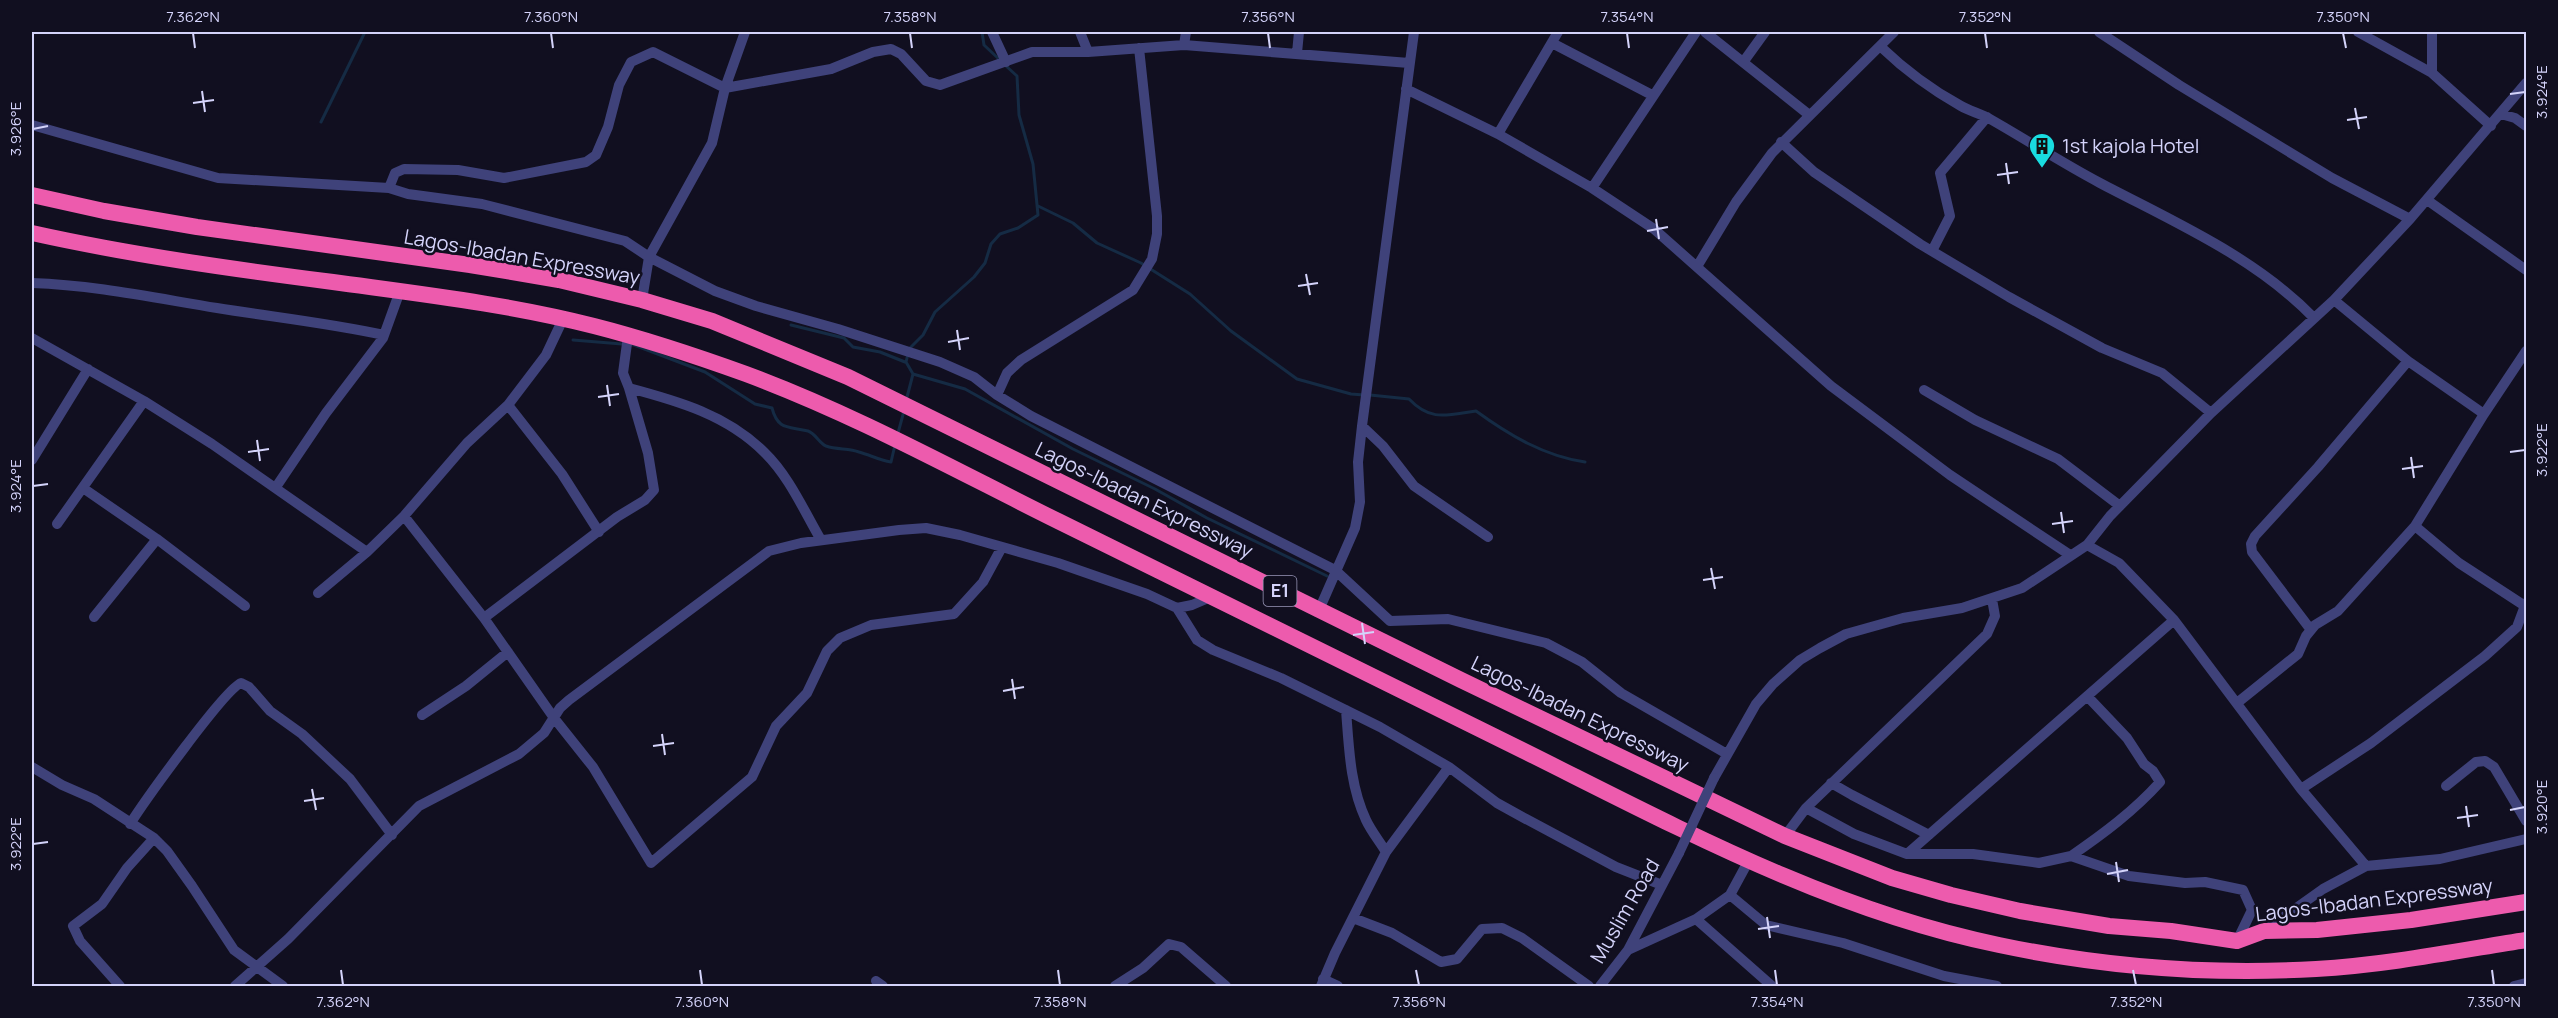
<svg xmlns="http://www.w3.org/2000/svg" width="2558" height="1018" font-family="Manrope,sans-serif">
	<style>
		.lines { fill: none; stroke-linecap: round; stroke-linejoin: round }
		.stream { stroke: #152b44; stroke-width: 3 }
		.minor { stroke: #3f427a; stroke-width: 10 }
		.highway { stroke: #ed5bad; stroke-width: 16 }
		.minor-bridge { stroke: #3f427a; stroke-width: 10 }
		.ticks { fill: none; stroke: #d4d3fa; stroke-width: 2 }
		.labels { text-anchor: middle; stroke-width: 5; stroke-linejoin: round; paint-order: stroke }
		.shield { fill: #110f20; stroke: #9a98b9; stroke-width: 1.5 }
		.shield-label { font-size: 18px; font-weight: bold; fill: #d4d3fa }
		.poi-label { font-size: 20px; fill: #d4d3fa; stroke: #110f20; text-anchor: start }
		.street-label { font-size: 20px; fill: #d4d3fa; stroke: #110f20 }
		.neatline { fill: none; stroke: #d4d3fa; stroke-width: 2 }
		.ticks-label { font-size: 15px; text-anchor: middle; fill: #d4d3fa }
	</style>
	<rect width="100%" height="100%" fill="#110f20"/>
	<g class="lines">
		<path class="stream" d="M982 32 984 45 1001 61
			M321 122 365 32
			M1038 206 1073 223 1097 243 1141 263 1190 294 1231 331 1297 379 1351 394 1364 395
			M791 325 844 338 853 347 880 352 905 362
			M573 340 634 345 705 372 755 404 772 408C778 431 789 426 808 431 816 434 819 443 826 446 837 450 849 448 859 452 870 455 879 460 891 462L895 445
			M910 348 923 335 935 312 974 277 985 263 991 244 1000 234 1018 228 1038 215 1033 164 1019 115 1017 76 1006 66
			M913 374 965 389 1073 449 1155 489 1207 518 1327 576
			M1370 395 1409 399C1431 422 1447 415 1476 411 1509 435 1544 456 1585 462
			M906 401 913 374 906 362 908 354
			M898 433 904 411"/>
		<path class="minor" d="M992 32 1006 62
			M1080 32 1088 52
			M1705 32 1808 114
			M2099 32 2179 85 2332 178 2410 219
			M2358 32 2432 73 2491 126
			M2432 32V73
			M1552 43 1652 95
			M1184 45 1186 32
			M1881 47C1905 70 1932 90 1961 106 1970 111 1981 114 1990 119 2027 140 2062 163 2100 183 2174 222 2255 257 2314 318
			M1297 53 1299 32
			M1744 61 1765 32
			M1406 89 1498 134 1592 188 1654 229 1831 386 1950 475 2070 555
			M2501 114 2515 118 2526 126
			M32 125 218 178 389 188 408 194 482 204 625 241 649 257 715 291 756 306 838 329 940 362 974 377 997 395 1031 416 1335 570 1390 621 1448 619 1546 643 1582 662 1621 693 1727 754
			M1498 134 1558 32
			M1781 142 1814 172 1920 244 2009 297 2102 348 2162 373 2211 413
			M389 188 395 173 404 169 458 170 504 178 586 162 596 155 608 127 619 85 631 62 653 52 725 88 831 69 873 52 891 49 901 54 926 81 940 85 1032 52H1088L1184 45 1409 63
			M1592 188 1696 32
			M2427 200 2526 270
			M1932 251 1950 216 1940 173 1987 117
			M1698 265 1736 202 1772 153 1894 32
			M32 283C94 285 155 298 217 308 273 317 329 323 384 335
			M642 300 649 257 712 143 725 88 745 32
			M2334 300 2408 361 2484 414
			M628 336 623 373 629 388C678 401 727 415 764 452 789 476 804 511 821 540
			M32 338 144 401 212 444 367 552
			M1924 390 1975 420 2058 459 2120 506
			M997 395 1007 373 1021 360 1133 290 1152 259 1157 234V216L1139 48
			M508 405 562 474 599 532
			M1362 426 1383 446 1414 486 1488 537
			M32 460 88 369
			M276 487 326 413 383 338 400 291
			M83 488 157 539 245 606
			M404 516 484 618 554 718 593 767 651 863 752 777 776 726 807 693 827 651 840 638 871 625 954 614 983 582 1002 547
			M57 524 144 401
			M2415 526 2459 563 2525 606
			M2087 545 2119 563 2174 620 2301 789 2366 866
			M318 593 367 552 404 516 467 443 508 405 546 355 563 319
			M1177 608 1197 640 1213 650 1281 678 1380 727 1449 767 1497 803 1526 819 1616 867 1662 885
			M1319 610 1355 528 1360 502 1358 462 1362 426 1414 32
			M94 617 157 539
			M484 618 617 517 645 500 654 490 648 453 629 388
			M2311 630 2252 552 2251 544 2255 536 2318 467 2408 361
			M2237 703 2298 654 2306 636 2315 625 2338 611 2415 526 2484 414 2526 351
			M1346 710C1349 748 1350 786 1366 820 1371 831 1380 842 1386 852
			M422 715 466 686 508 652
			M32 767 62 785 94 799 154 838 167 851 192 886 234 950 283 986
			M1714 778 1756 704 1773 684 1800 660 1820 648 1846 634 1903 618 1962 608 2022 588 2087 545 2110 516 2211 413 2334 300 2410 219 2526 83
			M1831 783 1852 795 1929 835
			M2446 786 2476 762 2485 761 2494 767 2526 821
			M2301 789 2371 743 2485 656 2517 627 2526 603
			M1806 808 1854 834 1907 854H1973L2039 863 2071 856 2129 876 2185 883 2205 882 2243 890 2252 910 2237 941
			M130 824C144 802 224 690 241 683L249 687 270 711 302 734 350 779 392 835
			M1785 836 1806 808 1987 634 1995 616 1992 599
			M1907 854 2174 620
			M2071 856C2103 834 2134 811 2160 782L2153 771 2144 764 2127 738 2088 697
			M1730 895 1766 925 1843 943 1944 976 1997 986
			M1353 918 1392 933 1441 962 1457 959 1482 929 1502 928 1522 938 1589 986
			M1696 919 1772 986
			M2264 931 2323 889 2366 866 2440 859 2526 839
			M1628 950 1696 919 1730 895 1749 860
			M1323 979 1338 986
			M876 981 883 986
			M120 986 80 941 73 926 102 904 127 868 154 838
			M235 986 288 939 419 806 519 754 544 733 560 708 569 700 769 551 801 543 899 530 926 528 960 535 1058 563 1147 594 1177 608 1192 605 1213 596
			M1115 986 1143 968 1169 944 1181 947 1226 986
			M1321 986 1335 953 1386 852 1449 767
			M1600 986 1628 950 1679 853
			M2514 986 2526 983"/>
		<path class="highway" d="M32 195 104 211 197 227 470 265 559 280 642 300 712 321 848 377 1461 680 1785 836 1892 878 1951 895 2020 911 2109 926 2171 931 2237 941 2264 931 2317 930 2411 920 2526 902
			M32 233C131 255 232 269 333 282 420 294 508 304 594 326 645 339 696 356 746 374 854 414 955 470 1058 521 1213 597 1368 673 1522 750 1675 826 1831 911 1999 945 2103 967 2211 975 2316 969 2387 965 2457 951 2526 940"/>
		<path class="minor-bridge" d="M1679 853 1714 778"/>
	</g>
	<path class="ticks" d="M193 33 195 48M551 33 553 48M910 33 912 48M1268 33 1270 48M1627 33 1629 48M1985 33 1987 48M2343 33 2346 48M202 91 205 112M2510 94 2525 92M193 103 214 100M2355 108 2359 129M2347 120 2367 117M33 129 48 126M2006 163 2009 184M1997 175 2018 172M1656 219 1659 239M1647 231 1668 227M1306 274 1310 295M1298 286 1318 283M957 330 960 350M948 342 969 338M607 385 610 406M598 397 619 394M257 440 260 461M248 452 269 449M2510 452 2525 450M2411 457 2414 478M2402 469 2423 466M33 486 48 484M2061 512 2064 533M2052 524 2073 521M1711 568 1715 589M1703 580 1723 577M1362 623 1365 644M1353 635 1374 632M1012 679 1015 699M1003 691 1024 687M662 734 665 755M653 746 674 743M312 789 316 810M304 801 324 798M2466 806 2469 827M2510 810 2525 807M2457 818 2478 815M33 844 48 842M2116 862 2119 882M2107 874 2128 870M1767 917 1770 938M1758 929 1779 926M341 970 343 985M700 970 702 985M1058 970 1060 985M1416 970 1419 985M1775 970 1777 985M2133 970 2136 985M2492 970 2494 985"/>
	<defs>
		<g id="building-pin" transform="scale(1.35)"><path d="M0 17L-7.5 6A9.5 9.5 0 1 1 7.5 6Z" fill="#19dce0" stroke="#110f20"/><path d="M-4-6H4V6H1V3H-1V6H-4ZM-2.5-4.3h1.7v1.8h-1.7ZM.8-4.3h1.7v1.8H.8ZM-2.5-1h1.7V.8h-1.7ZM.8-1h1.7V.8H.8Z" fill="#111"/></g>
	</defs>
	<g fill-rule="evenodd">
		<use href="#building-pin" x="2042" y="146"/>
	</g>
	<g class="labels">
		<rect class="shield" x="1263.5" y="576" width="33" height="30" rx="4.5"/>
		<g class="shield-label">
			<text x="1280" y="597">E1</text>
		</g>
		<g class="poi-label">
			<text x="2062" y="153">1st kajola Hotel</text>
		</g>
		<g class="street-label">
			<text transform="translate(522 257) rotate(10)" y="7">Lagos-Ibadan Expressway</text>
			<text transform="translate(1144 500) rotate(26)" y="7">Lagos-Ibadan Expressway</text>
			<text transform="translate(1580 714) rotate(26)" y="7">Lagos-Ibadan Expressway</text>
			<text transform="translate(2374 900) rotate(-7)" y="7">Lagos-Ibadan Expressway</text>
			<text transform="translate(1625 911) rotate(-60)" y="7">Muslim Road</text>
		</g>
	</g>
	<rect width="2558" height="1018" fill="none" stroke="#110f20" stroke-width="66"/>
	<rect x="33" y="33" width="2492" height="952" class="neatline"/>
	<g class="ticks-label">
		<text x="193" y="22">7.362°N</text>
		<text x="551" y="22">7.360°N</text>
		<text x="910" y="22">7.358°N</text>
		<text x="1268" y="22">7.356°N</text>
		<text x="1627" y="22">7.354°N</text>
		<text x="1985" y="22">7.352°N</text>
		<text x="2343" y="22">7.350°N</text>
		<text transform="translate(2542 92) rotate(-90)" y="5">3.924°E</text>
		<text transform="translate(16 129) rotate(-90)" y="5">3.926°E</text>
		<text transform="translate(2542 450) rotate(-90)" y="5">3.922°E</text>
		<text transform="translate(16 486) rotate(-90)" y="5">3.924°E</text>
		<text transform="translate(2542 807) rotate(-90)" y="5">3.920°E</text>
		<text transform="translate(16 844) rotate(-90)" y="5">3.922°E</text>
		<text x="343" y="1007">7.362°N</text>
		<text x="702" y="1007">7.360°N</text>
		<text x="1060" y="1007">7.358°N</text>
		<text x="1419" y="1007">7.356°N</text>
		<text x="1777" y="1007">7.354°N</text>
		<text x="2136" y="1007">7.352°N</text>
		<text x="2494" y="1007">7.350°N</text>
	</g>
</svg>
